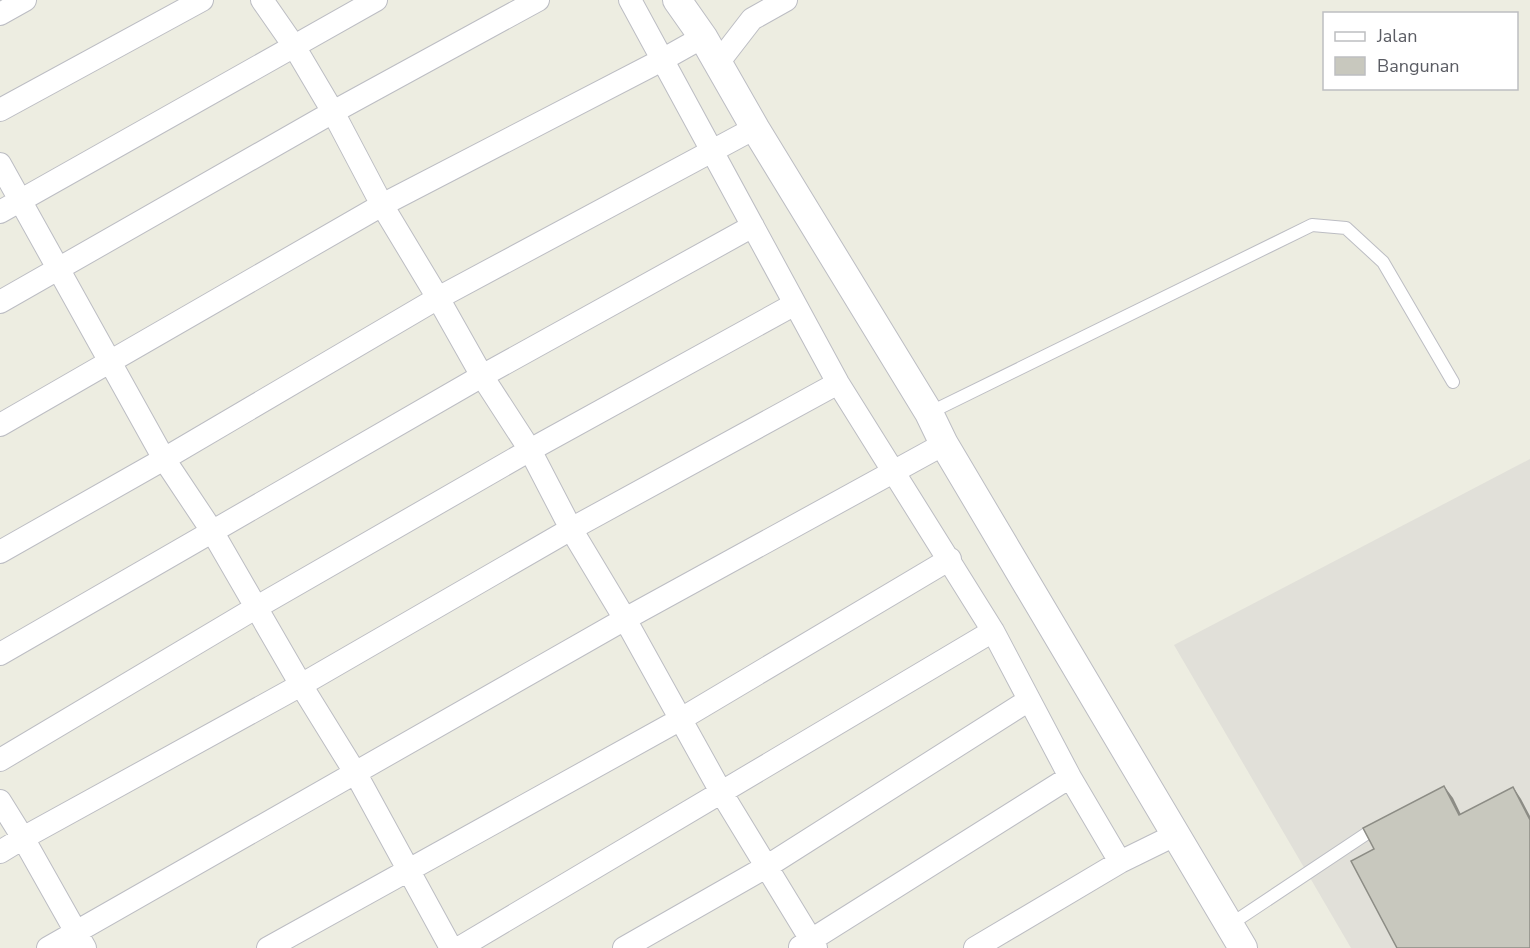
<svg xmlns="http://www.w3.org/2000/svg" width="1530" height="948" font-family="'Nunito Sans',sans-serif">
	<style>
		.industrial { fill: #e1e0d9 }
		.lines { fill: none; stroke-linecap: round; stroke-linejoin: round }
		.service-casing { stroke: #bcbdc3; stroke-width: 14 }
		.minor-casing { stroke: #bcbdc3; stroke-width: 24 }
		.tertiary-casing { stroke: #bcbdc3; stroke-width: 30 }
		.service { stroke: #fff; stroke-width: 12 }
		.minor { stroke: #fff; stroke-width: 22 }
		.tertiary { stroke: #fff; stroke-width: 28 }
		.shaded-wall { fill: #8c8c85 }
		.building { fill: #c8c8be; stroke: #8c8c85; stroke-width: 1.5 }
	</style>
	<rect width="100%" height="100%" fill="#edede1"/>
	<path class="industrial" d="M1530 459V948H1351L1174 645Z"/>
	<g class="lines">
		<g class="service-casing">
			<path id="service" d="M929 413 1312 225 1346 228 1383 262 1453 382
				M1231 924 1366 834"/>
		</g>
		<g class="minor-casing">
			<path id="minor" d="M262 0 294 46 333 112 382 205 438 298 482 376 530 450 571 529 625 619 721 792 816 948
				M630 0 838 383 993 631 1070 777 1120 862
				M0 14 25 0
				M718 63 752 19 786 0
				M0 110 202 0
				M0 164 164 459 212 531 301 685 356 774 451 948
				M0 212 376 0
				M0 302 333 112 538 0
				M0 425 382 205 662 60 703 37
				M0 552 164 459 438 298 755 128
				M0 654 482 376 753 226
				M0 760 257 607 530 450 795 304
				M0 801 23 838 85 948
				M0 852 23 838 301 685 571 529 838 383
				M800 947 1070 777
				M48 948 625 619 944 444
				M268 948 681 719 950 559
				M459 948 993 631
				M624 948 766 867 1029 700
				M975 948 1120 862 1175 835"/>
		</g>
		<g class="tertiary-casing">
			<path id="tertiary" d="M677 0 703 37 755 128 929 413 944 444 1243 948"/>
		</g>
		<use href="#service" class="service"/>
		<use href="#minor" class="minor"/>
		<use href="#tertiary" class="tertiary"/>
	</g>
	<path class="shaded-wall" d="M1444 786 1453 798 1467 827 1459 815Z
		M1513 787 1521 799 1530 816V820Z"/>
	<path class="building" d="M1444 786 1459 815 1513 787 1530 820V948H1397L1351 861 1374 849 1363 828Z"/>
	<rect x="1323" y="12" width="195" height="78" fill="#ffffff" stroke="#bdbec1" stroke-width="1.5"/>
	<rect x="1335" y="32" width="30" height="9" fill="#ffffff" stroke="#bdbec1" stroke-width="1.5"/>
	<text x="1377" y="42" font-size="18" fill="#5a5c63">Jalan</text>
	<rect x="1335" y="57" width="30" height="18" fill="#c8c8be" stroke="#bdbec1" stroke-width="1.5"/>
	<text x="1377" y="72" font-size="18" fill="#5a5c63">Bangunan</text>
</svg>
